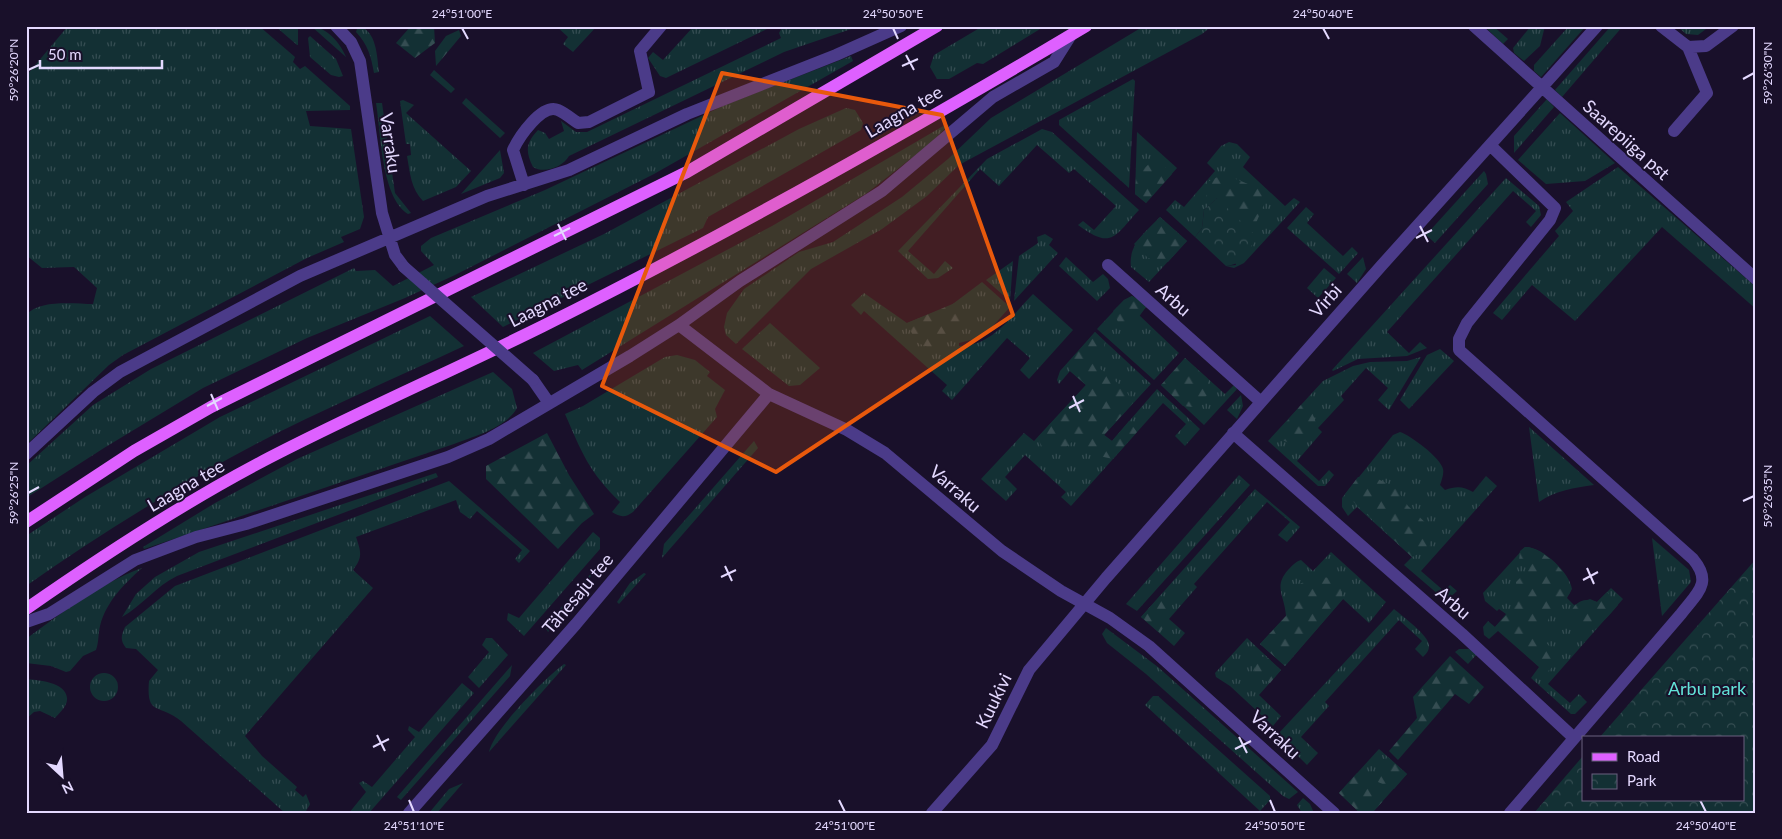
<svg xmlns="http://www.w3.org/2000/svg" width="1782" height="839" font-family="Lato,sans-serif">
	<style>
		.grass { fill: url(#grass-tufts) }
		.forest { fill: url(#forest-firs) }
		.park { fill: url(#park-crowns) }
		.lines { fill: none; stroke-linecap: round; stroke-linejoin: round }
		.minor { stroke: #4b3b89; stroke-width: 12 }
		.major { stroke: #de60ff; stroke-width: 12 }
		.minor-bridge { stroke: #4b3b89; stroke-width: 12 }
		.marked { fill: #e8590c; fill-opacity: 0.2; stroke: #e8590c; stroke-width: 4; stroke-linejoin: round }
		.ticks { fill: none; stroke: #e4d9ff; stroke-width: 2 }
		.labels { text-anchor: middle; stroke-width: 4; stroke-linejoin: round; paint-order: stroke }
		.street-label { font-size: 18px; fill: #e4d9ff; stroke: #19102a }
		.park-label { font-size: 18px; fill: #62e2d7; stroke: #19102a }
		.neatline { fill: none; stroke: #e4d9ff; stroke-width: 2 }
		.ticks-label { font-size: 12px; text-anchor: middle; fill: #e4d9ff }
	</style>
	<defs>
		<pattern id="grass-tufts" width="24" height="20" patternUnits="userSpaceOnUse" patternTransform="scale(1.25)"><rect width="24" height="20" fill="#133034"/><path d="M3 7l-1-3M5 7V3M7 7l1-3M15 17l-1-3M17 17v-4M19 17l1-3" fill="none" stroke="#354d52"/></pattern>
		<pattern id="forest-firs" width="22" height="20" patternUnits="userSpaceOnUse" patternTransform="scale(1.25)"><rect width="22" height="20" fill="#133034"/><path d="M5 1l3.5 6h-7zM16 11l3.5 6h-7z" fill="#354d52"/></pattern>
		<pattern id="park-crowns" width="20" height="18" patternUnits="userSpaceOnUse" patternTransform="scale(1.25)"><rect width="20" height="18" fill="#133034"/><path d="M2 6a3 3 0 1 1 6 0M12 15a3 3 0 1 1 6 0" fill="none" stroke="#354d52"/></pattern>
	</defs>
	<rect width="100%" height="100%" fill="#19102a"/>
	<path class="grass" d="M68 26H259L295 57 293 62 300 69 305 66 350 106V110L306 111 310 126 351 129 364 217 360 229 341 237 344 242 307 258 123 355 109 365 26 445V315C40 299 74 304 93 304L97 288 74 267 42 268 26 255V76Z
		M275 26H298V45H297Z
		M311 26C328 28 340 43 346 57Z
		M358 26C377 30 377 57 379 72L374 73C371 56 368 45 356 32Z
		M556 26H597L573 52 563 44 568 37Z
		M694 26H767V29L666 78 660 76 648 58 653 52 663 60Z
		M783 26H860L784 52 569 156C563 167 544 174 533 167 525 151 526 143 538 130L545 133 549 139 564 131 561 121 576 132H587L781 38 779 33Z
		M983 26H1045L983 64 977 63 949 79H937L930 67 934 55Z
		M1144 26H1212L1202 34 959 165 927 196 882 229 811 269 736 344 726 335 724 327 727 313 744 289 799 252 833 242 902 197 948 159 991 118Z
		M1484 26H1493L1508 39 1503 44Z
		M1531 26H1545L1540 46 1524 61 1514 53 1513 48Z
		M1569 26H1586L1541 77 1534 71V65Z
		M1611 26H1623L1562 97 1555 90Z
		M1677 26H1710L1698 35 1686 34Z
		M310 36 336 59 343 76 339 77 331 75 310 57 308 38Z
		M851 56 853 61 654 174 455 275 405 298 307 338 203 388 104 448 26 498V466L93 405 151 369 354 268 356 271 375 270 393 286 434 265 421 251V246L431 238 545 190 725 105Z
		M434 70 455 89 451 93 430 75Z
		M1133 79 1135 81 1129 188 1059 125V120Z
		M466 98 505 133 500 138 462 103Z
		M1547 99 1554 107 1514 153V136Z
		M403 100 414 105 406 113 471 171 456 187 423 201C411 189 410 173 407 156L411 155 410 144H406L400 101Z
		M382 103 395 193 411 213 408 214C381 197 381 133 376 103Z
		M846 108 855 110 863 123 861 130 708 217 703 228 503 327 471 297 604 234 799 129Z
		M1560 113 1615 163 1585 181 1546 184 1518 160Z
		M945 125H949L927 146 867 193 582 370 578 365 554 371 533 353 772 226Z
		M1042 129 1052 132 1139 210C1114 237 1112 250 1078 225L1083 221 1094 230 1116 206 1074 169 1069 173 1037 145 999 186 980 169 908 251 934 274 945 261 953 268 938 278 928 279 898 251 987 159Z
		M1137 132 1177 168 1146 203 1135 194Z
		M1229 142 1237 144 1250 157 1243 167 1285 206 1294 198 1300 202 1244 263 1234 268 1226 266 1236 265 1217 198 1204 210 1202 228 1195 237 1166 210 1175 200 1184 207 1215 171 1207 163 1221 146Z
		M500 150 504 173 500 178 461 194Z
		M1618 167 1756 287V309L1662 227 1575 321 1532 285 1502 320 1493 313 1559 236 1555 231 1573 211 1566 202Z
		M1484 171 1486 174 1488 184 1435 243 1426 235Z
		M1506 178 1539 206 1541 215 1531 227 1526 222 1536 211 1513 191 1387 332 1409 353 1420 342 1427 348 1407 356 1358 359 1333 371 1332 370Z
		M1306 207 1314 214 1307 223 1343 256 1352 247 1358 253 1339 274 1287 228Z
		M1160 217 1187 241 1149 282 1131 267C1128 244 1146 232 1160 217Z
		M1045 234 1053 239 1049 245 1058 253 1014 301 1019 256 1038 243 1037 237Z
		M1066 257 1093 282 1103 274 1108 279 1110 288 1097 301 1059 266Z
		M1363 257 1366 269 1357 283 1347 274Z
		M1013 261 1010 301 986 280Z
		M1324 268 1336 278 1318 298 1307 288Z
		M982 282 1010 307 983 337 959 343V346C993 346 1011 316 1033 294L1073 330 1029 379 1020 370 1030 358 1007 338 952 400 942 391 947 385 864 311 861 315 851 305 864 293 907 323 950 306Z
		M1132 296 1146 307 1139 315 1179 353 1154 380 1097 329 1124 300Z
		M430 316 464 346C385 383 304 417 228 459 159 498 91 540 26 586V536L85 497 220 417Z
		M770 323 820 368 800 385 789 386 742 349Z
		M1095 332 1151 384 1104 435 1112 441 1157 389 1200 429 1185 446 1175 436 1186 424 1163 403 1071 506 1061 497 1066 492 1025 455 1005 477 1017 489 1006 501 981 479 1024 433 1034 441 1086 385 1070 371 1059 384 1057 380 1060 371Z
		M1440 349 1454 361 1409 409 1400 400 1427 355Z
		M677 355 695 360 710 372 707 376 725 390 715 409 717 417 633 512C625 518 620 517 612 512L620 502C589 472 582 453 565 414L583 406 665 357Z
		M1421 357 1389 410 1378 400 1388 388 1366 368 1341 396 1344 400 1318 428 1322 432 1297 461 1319 481 1329 470 1334 475 1325 486H1318L1268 441 1323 381 1353 366 1370 362 1407 361Z
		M1185 358 1225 394 1234 385 1237 389 1204 425 1161 385Z
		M493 372 512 389 517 408C506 428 474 436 454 444L144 549 143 547 215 503 297 459Z
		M1241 395 1243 406 1237 419 1227 410Z
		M1529 427 1594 485C1574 488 1556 490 1539 502Z
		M1400 432C1410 435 1441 458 1443 469 1444 474 1442 479 1440 485L1445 490C1456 486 1463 486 1473 492L1486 476 1497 486 1421 571 1444 591 1450 585 1457 591 1446 601 1404 565 1412 557 1357 507 1348 516 1342 507V498L1393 435Z
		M754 441 758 448 662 558 664 544Z
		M436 473 438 477 177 576C156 586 142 606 122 617L136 594 155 577 199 552Z
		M1239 475 1250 485 1137 611 1126 604Z
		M449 481 530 551 519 563 515 559 522 550 477 511 470 519 460 512 456 500 356 537C361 552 363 557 353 570L373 588 245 736 262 756 297 787 295 790 303 797 306 794 310 804 305 813H285L181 721C159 703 146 717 149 681L158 670 136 649 126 648C120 640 121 636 125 627L175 586Z
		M1255 489 1300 527 1287 542 1278 535 1290 522 1267 502 1194 584 1197 587 1169 619 1185 633 1174 646 1141 617Z
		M593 532 600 538V549L524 636 507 620 508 613 519 618Z
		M1652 538 1689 570 1691 582 1662 616Z
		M1525 547C1542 546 1570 573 1572 589L1567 598 1574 605 1590 599 1597 602 1611 588 1623 599 1548 684 1570 703 1579 694 1587 702 1575 714H1571L1531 678 1539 667 1498 631 1489 639 1484 635 1483 627 1488 621 1495 627 1506 614 1499 609 1497 611 1485 601 1483 593Z
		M1331 552 1386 602 1369 623 1343 599 1285 666 1260 644 1286 616C1285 596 1273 587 1288 570 1292 566 1295 562 1301 560L1313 571Z
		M608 554 548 632 545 626Z
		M142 568C124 584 106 602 100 626 98 634 99 642 96 650L83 656 70 671 66 672 51 666 26 663V639C62 613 100 583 142 568Z
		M644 573 646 574 619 604 617 602 630 583Z
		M1394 609C1402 616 1430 636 1429 646 1429 651 1426 654 1423 657L1415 649 1422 641 1399 620 1325 702 1329 706 1301 737 1318 753 1307 765 1280 738 1279 733Z
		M1106 628 1158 667 1298 792 1289 799 1283 796 1146 674 1107 643 1102 634Z
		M486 638H492L508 655 479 688 468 677 489 652 482 645Z
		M1247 638 1281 670 1259 695 1281 716 1273 726 1230 686 1216 677 1215 673Z
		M1459 649H1469L1477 654 1468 664 1455 652Z
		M564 664 566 665 489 752C494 729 544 679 564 664Z
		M512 665 510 676 401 800 397 797Z
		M90 687a14 14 0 1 1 28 0a14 14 0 1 1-28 0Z
		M26 679C38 680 66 682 67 698 68 706 59 713 55 718L40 711 34 712 26 719Z
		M462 683 474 693 369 813H349L366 792 359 783 363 781 372 787 415 737 408 730 409 726 419 732Z
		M1153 696H1158L1270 796V800L1260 811 1145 705Z
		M1379 749 1407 774 1372 813H1360L1339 793Z
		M463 783 437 813H429L449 789Z
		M1303 798 1310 804 1314 813H1302L1297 805Z"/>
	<path class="forest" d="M411 26H434L435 43 415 58 396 43Z
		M459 30 461 36 436 66 435 51 446 36Z
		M1150 163 1163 165 1172 174 1146 203 1135 194 1136 176Z
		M1224 174 1260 189 1265 202 1256 223 1243 224 1217 198 1210 204 1206 199 1207 182Z
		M1160 217 1187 241 1168 262 1148 258 1134 244Z
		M1132 296 1138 299 1146 307 1133 325 1118 322 1113 311 1124 300Z
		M955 303 967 321 954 337 934 350 916 342 907 323Z
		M1095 332 1105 342 1099 368 1125 389 1133 403 1104 435 1112 441 1129 421 1137 432 1113 459 1090 454 1079 436 1058 454 1041 446 1038 437 1086 385 1070 371 1069 362Z
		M1185 358 1207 378 1209 394 1193 407 1183 406 1161 385Z
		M1301 405 1311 409 1316 423 1302 443 1292 444 1282 440V427Z
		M547 433 569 475 594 514 582 523 558 549 486 479V466Z
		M1358 477H1374L1396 488 1408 506 1432 529 1429 549 1412 557 1345 494Z
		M1525 547C1541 546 1575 577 1570 593L1552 612 1540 636 1561 659 1546 673 1495 627 1517 604 1516 582 1529 569 1519 561 1520 551Z
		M1314 576 1339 579 1343 599 1285 666 1260 644 1286 616 1293 588Z
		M1607 592 1618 605C1598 628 1596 632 1568 617 1574 604 1581 596 1597 602Z
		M1160 596 1169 603 1168 619 1160 633 1141 617Z
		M1265 656 1281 670 1270 683 1255 676 1254 660Z
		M1450 656 1484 687 1469 704 1455 694 1398 760 1389 751 1417 718 1413 697Z
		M1388 757 1407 774 1394 789 1378 782 1377 768Z
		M1357 773 1363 780 1365 789 1372 787 1383 801 1372 813H1360L1339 793Z"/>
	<path class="park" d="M1217 198 1256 236C1249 252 1244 264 1226 266L1195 237 1202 228 1204 210Z
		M1756 559V813H1534L1583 756V800H1743V738H1599Z"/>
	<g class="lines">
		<path class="minor" d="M336 26 351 42 360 61 382 213 395 255 404 267
			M1474 26 1756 279
			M1661 26 1688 47 1707 93 1674 131
			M1688 47 1706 46 1733 26
			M1491 146 1555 208 1550 220 1467 323 1459 339V350L1693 559C1713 583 1697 593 1681 614L1510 813
			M524 185 513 150C519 137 542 103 558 110 565 113 572 119 578 123L589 122 649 92 640 51 661 26
			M1108 265 1261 402
			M679 325 769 394 847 430 885 453 1002 551 1061 591 1110 618 1149 646 1334 813
			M533 380 549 403
			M1233 433 1462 634 1573 737
			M26 454 93 392 120 372 300 276 487 196 569 170 687 114 836 55 901 26
			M26 622 49 614 135 560 196 537 246 524 448 457 489 439 630 356 679 325 740 281 882 191 993 97 1054 62 1071 35
			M409 813 576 624 769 394
			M932 813 992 745 1029 670 1106 578 1382 265 1597 26"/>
		<path class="major" d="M26 522 134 451 211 407 687 172 937 26
			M26 609C102 556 181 504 263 461 355 413 450 372 543 326 728 234 908 132 1086 26"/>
		<path class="minor-bridge" d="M404 267 533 380"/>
	</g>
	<path class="marked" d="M722 73 942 115 1013 315 776 472 602 386Z"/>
	<path class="ticks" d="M462 28 468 39M893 28 898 39M1323 28 1329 39M906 55 914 70M902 66 918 59M28 70 39 65M1743 79 1754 73M558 224 566 240M1420 226 1428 242M554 236 570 228M1416 238 1432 230M211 394 218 410M1073 396 1080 412M207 406 222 398M1069 408 1084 400M28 493 39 487M1743 501 1754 496M725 566 732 581M1587 568 1594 584M721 577 736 570M1583 580 1598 572M377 735 385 751M1239 737 1247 753M373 747 389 739M1235 749 1251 741M409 800 414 812M839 800 845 812M1270 800 1275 812M1700 800 1706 812"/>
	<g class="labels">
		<g class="street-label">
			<text transform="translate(904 112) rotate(-30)" y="6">Laagna tee</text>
			<text transform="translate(1626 140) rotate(42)" y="6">Saarepiiga pst</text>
			<text transform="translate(390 143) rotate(82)" y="6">Varraku</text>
			<text transform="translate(1173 300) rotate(41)" y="6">Arbu</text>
			<text transform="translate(1326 301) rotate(-48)" y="6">Virbi</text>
			<text transform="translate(548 303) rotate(-27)" y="6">Laagna tee</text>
			<text transform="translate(186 486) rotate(-30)" y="6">Laagna tee</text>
			<text transform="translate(955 489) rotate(41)" y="6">Varraku</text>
			<text transform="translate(578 594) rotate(-50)" y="6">Tähesaju tee</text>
			<text transform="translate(1453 603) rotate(41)" y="6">Arbu</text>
			<text transform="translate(994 701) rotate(-64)" y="6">Kuukivi</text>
			<text transform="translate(1275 735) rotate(43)" y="6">Varraku</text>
		</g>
		<g class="park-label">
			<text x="1707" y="695">Arbu park</text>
		</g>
	</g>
	<rect width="1782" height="839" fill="none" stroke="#19102a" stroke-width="55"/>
	<rect x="1582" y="736" width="162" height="65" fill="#19102a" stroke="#6a607f"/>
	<rect x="1592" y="753" width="25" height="8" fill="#de60ff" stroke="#6a607f"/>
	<text x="1627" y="762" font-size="15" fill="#e4d9ff">Road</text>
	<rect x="1592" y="774" width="25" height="15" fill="url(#park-crowns)" stroke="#6a607f"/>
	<text x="1627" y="786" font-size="15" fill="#e4d9ff">Park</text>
	<g transform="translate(62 776) rotate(154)" stroke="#19102a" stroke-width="4" paint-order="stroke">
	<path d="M0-4L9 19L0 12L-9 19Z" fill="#e4d9ff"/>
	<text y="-8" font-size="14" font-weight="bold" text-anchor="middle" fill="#e4d9ff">N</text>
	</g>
	<path d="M40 60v8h122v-8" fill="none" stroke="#e4d9ff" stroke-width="2.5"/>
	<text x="48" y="60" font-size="15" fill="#e4d9ff" stroke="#19102a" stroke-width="4" paint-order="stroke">50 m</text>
	<rect x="28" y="28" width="1726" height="784" class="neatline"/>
	<g class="ticks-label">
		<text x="462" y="18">24°51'00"E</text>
		<text x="893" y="18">24°50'50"E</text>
		<text x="1323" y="18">24°50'40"E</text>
		<text transform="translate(14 70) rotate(-90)" y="4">59°26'20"N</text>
		<text transform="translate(1768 73) rotate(-90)" y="4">59°26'30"N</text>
		<text transform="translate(14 493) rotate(-90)" y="4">59°26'25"N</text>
		<text transform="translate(1768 496) rotate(-90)" y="4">59°26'35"N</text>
		<text x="414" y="830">24°51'10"E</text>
		<text x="845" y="830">24°51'00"E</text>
		<text x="1275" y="830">24°50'50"E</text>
		<text x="1706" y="830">24°50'40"E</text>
	</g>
</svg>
